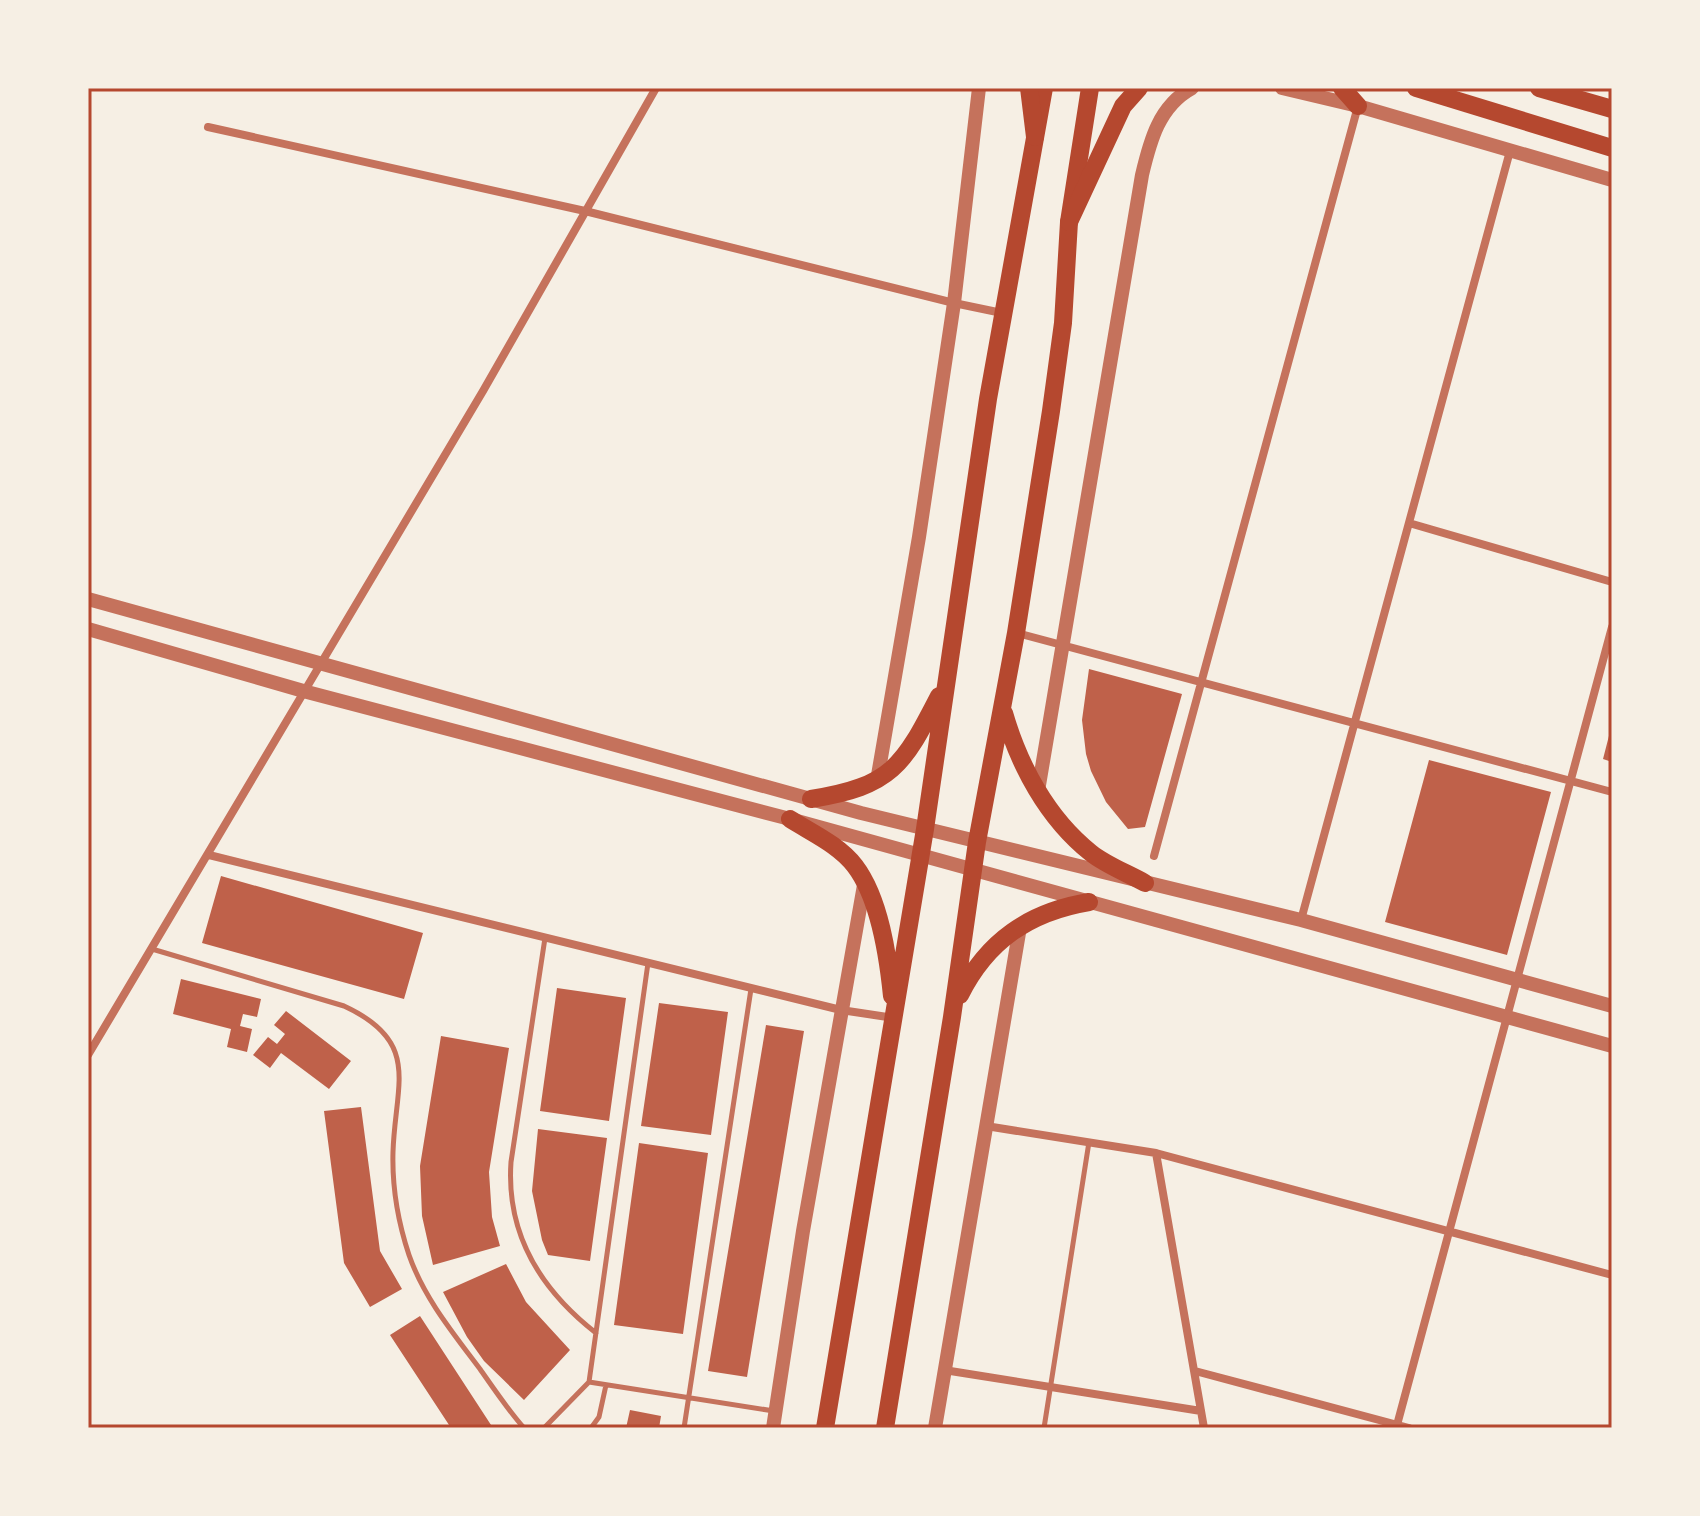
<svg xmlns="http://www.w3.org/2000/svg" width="1700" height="1516" font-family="Mulish,sans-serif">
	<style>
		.building { fill: #bf614a }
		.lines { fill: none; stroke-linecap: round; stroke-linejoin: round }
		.service { stroke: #c5725c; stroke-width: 5 }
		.minor { stroke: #c5725c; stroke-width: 8 }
		.tertiary { stroke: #c5725c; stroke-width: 14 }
		.primary { stroke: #b5482f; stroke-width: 18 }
		.trunk { stroke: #b5482f; stroke-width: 18 }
		.neatline { fill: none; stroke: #b5482f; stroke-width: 3 }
	</style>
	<rect width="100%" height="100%" fill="#f6efe4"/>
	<path class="building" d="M1089 669 1182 694 1145 827 1128 829 1106 802 1091 771 1086 754 1082 720Z
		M1611 728 1612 729V762L1603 759Z
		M1429 760 1551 792 1507 955 1385 922Z
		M221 876 423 933 404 999 202 943Z
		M181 979 261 999 257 1017 243 1014 240 1026 252 1029 247 1052 227 1047 231 1029 173 1014Z
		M557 988 626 998 609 1121 540 1111Z
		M659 1003 728 1012 711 1135 641 1126Z
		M286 1011 351 1061 329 1089 281 1053 270 1068 253 1055 268 1037 277 1044 285 1034 274 1025Z
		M766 1025 804 1031 747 1377 708 1371Z
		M441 1036 509 1048 489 1172 492 1217 500 1246 433 1265 422 1216 420 1166Z
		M361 1107 380 1251 402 1289 370 1307 344 1263 324 1111Z
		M538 1129 607 1138 590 1261 548 1255 542 1240 532 1191Z
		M639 1143 708 1153 683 1334 614 1325Z
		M506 1264 526 1302 570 1350 524 1400 484 1361 467 1337 443 1292Z
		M420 1316 493 1428H451L390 1335Z
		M630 1410 661 1416 659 1428H626Z"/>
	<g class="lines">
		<path class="service" d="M545 938 511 1162C506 1234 541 1290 596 1333
			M152 949 344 1006C422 1042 395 1084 393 1152 392 1187 398 1222 409 1255 424 1298 453 1333 480 1369 494 1389 508 1410 524 1428
			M589 1382 648 963
			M589 1382 774 1411
			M544 1428 589 1382
			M591 1428 599 1417 606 1385
			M684 1428 751 989
			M1044 1428 1089 1142"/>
		<path class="minor" d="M208 127 585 211 954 303 1002 313
			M1409 523 1612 582
			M1017 633 1612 792
			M209 855 841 1010 894 1018
			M1154 856 1358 106
			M1301 920 1510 151
			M88 1055 483 391 656 88
			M986 1126 1156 1153 1612 1275
			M1156 1153 1204 1428
			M944 1370 1201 1411
			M1195 1371 1409 1428
			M1397 1425 1612 627"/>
		<path class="tertiary" d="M1282 88 1358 106 1612 180
			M88 599 861 813 1301 920 1612 1006
			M88 629 307 692 790 819 1612 1046
			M877 781 919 537 954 303 979 88
			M1038 791 1142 175C1150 141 1159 106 1192 88
			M773 1428 803 1231 864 885
			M935 1428 1020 927"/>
		<path class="primary" d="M1004 713C1019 765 1047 818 1091 853 1106 865 1127 873 1145 883
			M811 799C892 786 903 766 939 696
			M790 819C812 833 839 845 855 866 880 899 888 956 892 996
			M960 995C987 941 1029 912 1089 902
			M825 1428 925 829 988 399 1044 88
			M885 1428 952 1017 977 842 1016 633 1051 411 1063 323 1069 222 1090 88"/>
		<path class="trunk" d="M1029 88 1035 137
			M1342 88 1358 106
			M1416 88 1612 148
			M1539 88 1612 109
			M1069 222 1123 106 1139 88"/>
	</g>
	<rect width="1700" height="1516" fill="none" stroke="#f6efe4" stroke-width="180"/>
	<rect x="90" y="90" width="1520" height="1336" class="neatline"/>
</svg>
